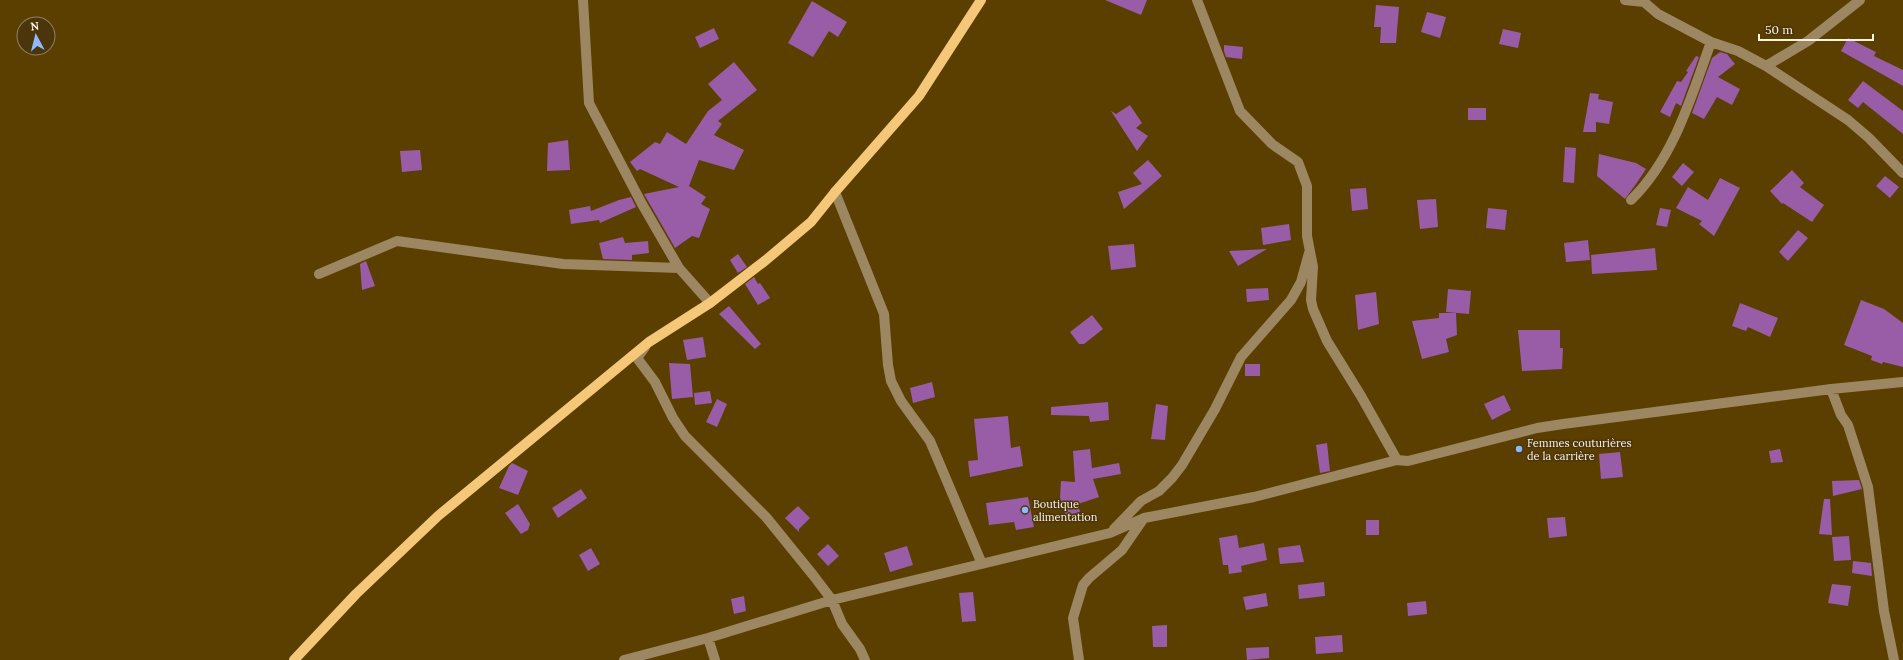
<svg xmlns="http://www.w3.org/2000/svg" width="1903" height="660" font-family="Lora,serif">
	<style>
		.building { fill: #995ca6 }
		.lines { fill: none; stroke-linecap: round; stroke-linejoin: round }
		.minor { stroke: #9d8762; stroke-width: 10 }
		.major { stroke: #f5c879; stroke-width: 10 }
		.poi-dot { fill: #8fb8fd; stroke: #4b360c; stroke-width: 1.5 }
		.labels { text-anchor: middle; stroke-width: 3; stroke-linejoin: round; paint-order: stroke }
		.poi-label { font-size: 11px; fill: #fdf3e3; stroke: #4b360c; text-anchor: start }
	</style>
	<rect width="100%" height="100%" fill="#5b3f01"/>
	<path class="building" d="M1105 0H1147L1141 15Z
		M812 1 847 22 838 37 829 31 813 57 788 43Z
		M1376 5 1399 7 1396 43H1380L1381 27H1374Z
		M1427 12 1446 17 1440 38 1421 32Z
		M714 28 719 39 700 48 695 37Z
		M1503 29 1521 33 1518 48 1499 44Z
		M1848 38 1876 52 1874 56 1903 70V86L1841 51Z
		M1224 45 1243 47 1242 59 1226 57 1224 51Z
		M1720 52 1727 54 1735 64 1718 77 1740 89 1732 105 1717 97 1704 119 1692 113 1712 58Z
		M1696 56 1699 57 1681 106 1676 103 1670 117 1660 112 1677 81 1681 82 1688 72 1686 71Z
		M734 62 757 90 718 121 722 124 714 135 744 150 734 170 699 160 689 186 706 197 701 204 710 209 699 238 692 236 675 248 644 194 679 187 640 169 637 171 630 162 655 142 660 144 667 132 686 144 708 111 722 100 708 84Z
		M1863 81 1903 111V134L1863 102 1858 108 1848 100Z
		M1590 93 1599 94 1598 99 1613 102 1609 124 1596 122V132H1583Z
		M1130 105 1142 123 1136 128 1148 136 1137 151 1111 111 1116 114Z
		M1468 108H1486V120H1468Z
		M568 140 570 170 547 171 548 143Z
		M1565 147 1576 148 1574 183 1563 182Z
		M420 150 422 170 402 172 400 151Z
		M1599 154 1636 163 1646 169 1636 184 1625 199 1597 176Z
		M1148 160 1162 176 1124 209 1118 192 1142 184 1133 173Z
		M1683 163 1694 172 1682 186 1672 177Z
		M1792 170 1804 183 1800 187 1824 205 1812 222 1783 203 1782 204 1770 191Z
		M1885 176 1899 187 1890 198 1876 186Z
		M1720 178 1740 188 1714 236 1699 224 1702 221 1676 208 1688 187 1708 200Z
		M1366 188 1368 209 1352 211 1350 189Z
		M631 197 636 207 600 223 599 220 571 224 569 210 590 206 591 211 619 200Z
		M1436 199 1438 227 1420 229 1417 200Z
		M1488 208 1507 210 1505 230 1486 228Z
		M1660 208 1671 210 1667 227 1656 225Z
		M1289 224 1291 240 1263 245 1261 228Z
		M1798 230 1808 238 1788 261 1779 252Z
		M623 237 625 243 648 241 649 253 632 255V260L603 259 599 243Z
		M1588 240 1590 260 1566 262 1564 243Z
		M1134 244 1136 267 1111 270 1108 246Z
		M1655 248 1657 270 1592 274 1591 255Z
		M1267 249 1238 266 1229 251Z
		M738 254 747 267 738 273 730 260Z
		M366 261 375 286 362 290 360 264Z
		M754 277 758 284 760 283 770 298 758 305 745 284Z
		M1268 288 1269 300 1247 302 1246 289Z
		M1448 289 1471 291 1469 314 1446 312Z
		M1376 292 1379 324 1358 330 1355 295Z
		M1861 300 1884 309 1903 323V367L1883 362 1882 364 1871 360 1872 356 1844 345Z
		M1740 303 1778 318 1770 337 1748 327 1746 331 1732 326Z
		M729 306 761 344 755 349 719 314Z
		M1439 313H1456L1457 335 1446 339 1449 352 1422 359 1412 321 1439 318Z
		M1092 315 1103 329 1084 344H1079L1070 332Z
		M1518 330H1560V348H1563L1562 369 1522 371Z
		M703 337 706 357 687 360 683 340Z
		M669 363 690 364 693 397 672 399Z
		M1245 364H1260V376H1245Z
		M932 382 935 397 913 403 910 388Z
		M710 391 712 403 695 405 694 393Z
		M1504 395 1511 410 1492 420 1484 404Z
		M717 399 727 404 717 427 706 422Z
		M1108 402 1109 420 1090 422 1089 416 1051 415V407Z
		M1156 404 1168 406 1165 440 1151 439Z
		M1008 416 1011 448 1020 446 1023 466 970 477 968 461 978 460 974 419Z
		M1327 443 1330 471 1320 473 1316 445Z
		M1090 449 1092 468 1119 463 1121 474 1093 479 1099 497 1078 504 1080 512 1066 516 1060 498 1061 481 1075 482 1073 451Z
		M1780 449 1783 462 1771 463 1769 451Z
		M1620 452 1623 477 1601 479 1599 454Z
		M512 463 528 471 518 495 499 488 509 466Z
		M1859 480 1862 489 1833 496 1832 481Z
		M581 489 587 498 558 518 552 508Z
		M1028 497 1034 527 1016 530 1014 522 989 525 986 503Z
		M1824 499H1830L1832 535 1819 534Z
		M518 504 530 524 528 530 521 534 505 513Z
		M798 506 810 518 799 529V532L785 518Z
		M1565 517 1567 536 1549 538 1547 518Z
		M1366 520H1379V535H1366Z
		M1237 535 1239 548 1264 543 1267 560 1241 566 1242 572 1229 574 1228 565H1223L1219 538Z
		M1849 536 1851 560 1834 561 1832 537Z
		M828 544 839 556 828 566 817 554Z
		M1300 545 1304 562 1280 564 1278 548Z
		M907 546 913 565 890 572 884 553Z
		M591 548 600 564 588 571 579 555Z
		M1853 561 1871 563 1872 576 1852 573Z
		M1324 582 1325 596 1299 599 1298 585Z
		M1832 584 1851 586 1848 606 1828 603Z
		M973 592 976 621 962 622 959 593Z
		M1266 593 1268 606 1246 610 1243 597Z
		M744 596 746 611 734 614 731 599Z
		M1426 601 1427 614 1408 616 1407 603Z
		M1167 625V647H1153L1152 626Z
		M1342 635 1343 652 1316 654 1315 637Z
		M1269 647V658L1247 660 1246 648Z"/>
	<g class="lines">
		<path class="minor" d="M583 0 589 103 642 204 679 268 710 303
			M1197 0 1240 111 1272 144 1298 162 1307 186V236L1313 267 1311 300 1313 309 1327 341 1361 396 1397 460
			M1625 0 1644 2 1658 14 1711 42 1738 51 1766 66 1848 120 1869 138 1903 173
			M1766 66 1808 41 1860 0
			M835 192 884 314 888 365 891 381 901 401 930 441 982 564
			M1631 200C1674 158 1691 97 1711 42
			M319 274 397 241 563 264 679 268
			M645 347 637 358 655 382 673 418 685 436 766 517 813 575 832 600 842 624 860 649 865 660
			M1831 389 1841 415 1848 425 1868 487 1884 611 1894 660
			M1114 529 1141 501 1159 491 1172 478 1182 465 1215 409 1241 357 1291 300 1301 282 1309 253
			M708 638 715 660
			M624 660 708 638 832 600 1110 533 1144 518 1254 497 1397 460 1408 461 1537 428 1563 424 1831 389 1903 382
			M1079 660 1073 618 1083 585 1089 578 1122 550 1144 518"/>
		<path class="major" d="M294 660 356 594 438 516 649 342 710 303 766 260 811 222 835 192 919 96 981 0"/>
	</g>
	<g class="poi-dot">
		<circle cx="1519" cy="449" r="4"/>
		<circle cx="1025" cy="510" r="4"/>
	</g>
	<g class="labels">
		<g class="poi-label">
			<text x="1527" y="447">Femmes couturières<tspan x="1527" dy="13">de la carrière</tspan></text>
			<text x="1033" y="508">Boutique<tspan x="1033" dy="13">alimentation</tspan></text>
		</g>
	</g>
	<g transform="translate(36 36) rotate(353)"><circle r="19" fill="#4b360c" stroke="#928262"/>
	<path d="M0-3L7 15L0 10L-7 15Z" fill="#8fb8fd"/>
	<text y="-6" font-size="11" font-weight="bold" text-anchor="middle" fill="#fdf3e3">N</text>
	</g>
	<path d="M1759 34v6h114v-6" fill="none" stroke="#fdf3e3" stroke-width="2"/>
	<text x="1765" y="34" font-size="12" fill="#fdf3e3" stroke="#4b360c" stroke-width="3" paint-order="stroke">50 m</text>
</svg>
